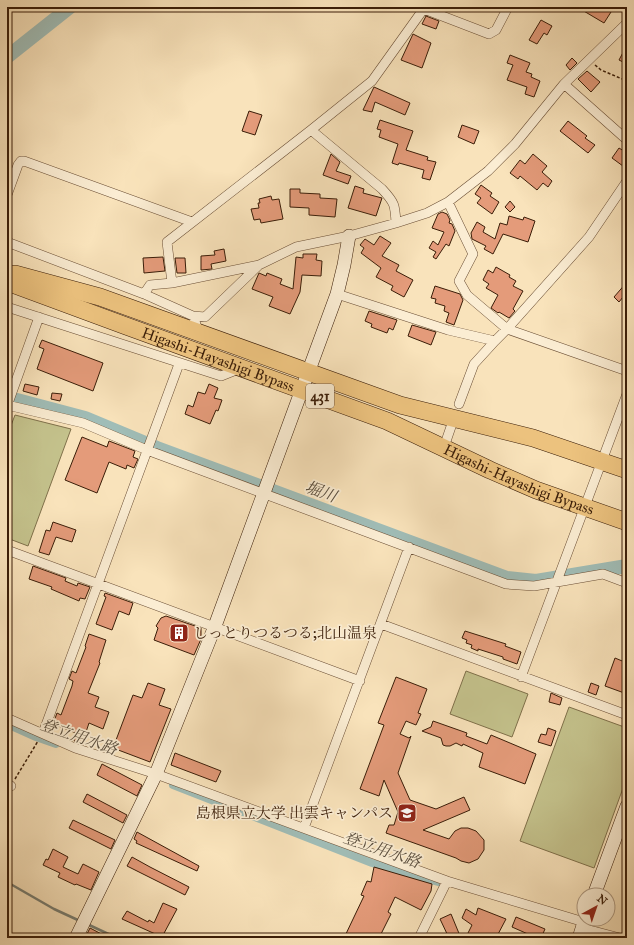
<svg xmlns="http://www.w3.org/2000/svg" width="634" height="945" font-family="'IM FELL Great Primer','Noto Serif JP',serif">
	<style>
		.green { fill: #c4c28c; stroke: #7f704a }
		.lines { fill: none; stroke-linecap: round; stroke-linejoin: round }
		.stream { stroke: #777d71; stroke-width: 2.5 }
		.canal { stroke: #a0bdb7; stroke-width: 8 }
		.river { stroke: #a0bdb7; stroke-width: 14 }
		.building { fill: #e49b7a; stroke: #3a1d08 }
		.street-casing { stroke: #6a4e35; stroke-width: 10 }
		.secondary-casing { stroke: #3a1d08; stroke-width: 14 }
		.highway-casing { stroke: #3a1d08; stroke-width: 18 }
		.path { stroke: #3a1d08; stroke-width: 1.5; stroke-dasharray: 3 2; stroke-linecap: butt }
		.street { stroke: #fbedd3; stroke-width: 9 }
		.secondary { stroke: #fbedd3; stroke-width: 13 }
		.highway { stroke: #ecc27e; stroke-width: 17 }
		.labels { text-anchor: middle; stroke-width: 3.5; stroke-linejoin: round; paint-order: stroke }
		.shield { fill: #fbedd3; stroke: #745b45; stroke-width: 1 }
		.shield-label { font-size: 14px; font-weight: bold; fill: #3a1d08 }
		.street-label { font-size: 15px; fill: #3a1d08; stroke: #fbedd3 }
		.poi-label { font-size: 15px; fill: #3a1d08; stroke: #fbedd3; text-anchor: start }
		.water-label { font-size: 16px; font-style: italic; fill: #594d3d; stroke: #fbedd3 }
	</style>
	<rect width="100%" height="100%" fill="#f9e3bb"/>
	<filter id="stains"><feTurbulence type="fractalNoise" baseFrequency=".005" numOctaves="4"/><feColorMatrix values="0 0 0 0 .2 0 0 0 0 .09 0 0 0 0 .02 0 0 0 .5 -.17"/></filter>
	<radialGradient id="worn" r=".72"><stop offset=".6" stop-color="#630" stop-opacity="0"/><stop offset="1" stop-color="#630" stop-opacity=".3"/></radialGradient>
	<path class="green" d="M15 415 71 429 28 546 7 538V436Z
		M466 671 528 694 512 737 450 714Z
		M569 707 627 728V777L594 868 520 841Z"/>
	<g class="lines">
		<path class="stream" d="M7 882 54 909 80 921
			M87 924 117 938"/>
		<path class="canal" d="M7 724 36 737 56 744
			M173 785 372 863 445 884"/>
		<path class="river" d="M7 57 70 7
			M7 399 17 400 85 418 157 448 507 578 536 581 627 566"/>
	</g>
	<path class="building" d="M577 7H602L611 12 604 23Z
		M426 16 439 21 436 29 422 24Z
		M541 20 552 26 547 35 544 33 537 44 529 40Z
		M413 34 431 43 422 68 401 60Z
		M627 45V64L619 60Z
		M510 55 530 63 526 72 532 74 531 77 540 81 534 97 525 94 527 87 507 80 513 65 507 63Z
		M572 58 577 63 570 70 566 65Z
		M587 71 600 82 591 92 578 79Z
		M374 87 410 103 405 115 375 102 372 112 363 110Z
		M249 111 262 115 255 135 242 131Z
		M380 120 413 131 406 150 428 157 427 160 436 162 430 180 422 178 424 170 399 163 398 165 392 163 398 144 379 137 381 130 377 129Z
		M568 121 587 136 585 138 595 145 588 153 560 131Z
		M462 125 479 131 474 144 458 137Z
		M619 148 627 153V169L612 158Z
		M331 154 340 162 336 171 351 176 348 184 323 175Z
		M533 154 547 166 542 172 552 181 548 187 543 183 537 190 520 176 518 179 510 173 520 160 525 164Z
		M481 185 492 193 490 196 499 202 492 214 477 203 481 198 475 194Z
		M355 186 364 189 363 193 382 198 376 216 348 208Z
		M290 189H300V193L320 194V198L337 199 335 217 309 215V208L290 207Z
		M271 196 272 200 279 199 283 219 261 223 260 219 254 220 251 209 259 208 258 203H260L259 199Z
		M510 201 515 207 510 212 505 207Z
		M442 212 447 214 450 220 449 223 452 224 455 231 449 246 446 244 436 259 433 257 436 252 429 248 433 241 438 245 444 232 432 228 438 214Z
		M509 216 523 220 524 217 535 221 528 242 503 234 493 254 484 249 486 246 472 239 471 233 477 222 485 227 483 232 495 239 500 223 507 225Z
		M380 236 391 243 382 256 399 265 396 271 413 280 404 297 391 290 393 286 376 277 381 268 361 253 364 248 360 245 365 239 374 245Z
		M224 249 226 261 211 264 212 269 201 270V256L215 255 214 251Z
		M303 254H317L316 260 322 261 321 276 302 275 300 292 290 314 269 306 273 297 252 289 259 273 266 276 267 273 282 279 280 284 293 289 296 257 303 258Z
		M163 257 165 271 144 273 143 258Z
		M175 258H185L186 273H177Z
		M496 267 510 275 509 277 516 281 513 286 523 291 513 309 515 311 509 318 499 312 498 313 491 308 498 295 486 288 489 284 483 280 488 270 493 273Z
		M627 282V292L619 302 614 297Z
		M435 286 460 294 463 300 454 325 446 322 449 313 444 311 445 306 435 303 436 299 431 298Z
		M369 311 397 320 393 330 389 328 387 333 371 327 372 324 365 321Z
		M412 325 436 332 431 345 408 336Z
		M42 340 103 363 93 391 37 369 44 349 39 347Z
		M25 384 39 387 37 395 23 391Z
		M209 384 218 388 214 398 222 400 218 411 216 410 210 424 185 414 188 405 193 407 198 392 205 394Z
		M52 393 62 394 60 401 51 399Z
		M82 437 107 447 109 441 135 451 133 457 138 459 134 468 127 465 126 469 109 462 97 493 65 480Z
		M53 522 76 530 72 542 56 537 49 555 39 552 46 530 50 531Z
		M33 566 66 578 65 581 77 586 78 583 90 587 85 599 80 598 79 601 51 589 52 587 29 579Z
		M105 593 133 603 129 615 119 611 112 630 96 624 106 597 104 596Z
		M166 616 201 628V639L194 655 154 640 158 628 156 626 161 618Z
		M465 631 506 644 505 646 521 652 517 664 503 659V657L478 649V651L471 648 472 645 466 643 467 640 462 638Z
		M89 634 106 640 99 662 100 663 88 693 99 697 95 707 109 712 103 729 89 723 82 744 74 741 76 733 53 724 57 713 61 715 72 686 73 681 69 679 72 671 76 673 86 647 85 646Z
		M615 658 627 663V694L605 686Z
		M396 677 427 689 418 713 421 714 416 725 406 721 400 734 409 738 411 736 398 773 410 800 436 809 464 797 470 810 423 830 449 839 455 831 461 828H468L476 831 484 840V850L478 859 469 863 461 861 456 858 386 833 389 825H394L398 812 384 780 379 796 360 789 384 725 378 723Z
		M148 683 165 689 159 705 171 709 150 762 113 748 133 695 142 698Z
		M591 683 599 686 596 695 588 692Z
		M551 693 562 698 560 705 549 702Z
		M433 721 467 733 466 736 487 744 491 735 536 754 525 784 479 767 483 753 463 744 462 746 456 743 450 746H446L443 745 441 738 422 731 431 727Z
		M548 728 556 731 551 746 538 742 541 734 546 735Z
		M175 753 221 771 216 782 171 765Z
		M102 764 142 785 137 796 97 775Z
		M87 794 127 815 123 823 83 802Z
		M73 820 115 840 111 849 69 828Z
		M137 832 199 866 197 871 136 843 137 841 134 839Z
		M53 849 68 857 63 867 78 874 83 864 99 872 91 890 76 884 75 885 58 877 60 873 43 865 46 859 48 860Z
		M132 857 150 867 189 887 185 895 127 866Z
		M374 867 432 884 431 891 421 910 395 897 388 912 391 914 379 938H344L364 896 361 895 367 881 371 882Z
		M163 903 177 909 162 937 122 919 127 911 148 922 149 920 154 923Z
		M478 908 506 919 496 938H472L467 935 472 925 462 918 466 909 476 915Z
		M451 914 458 931 461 938H449L440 919Z
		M516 917 545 929 541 938H537L512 927Z
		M90 928 109 938H85Z"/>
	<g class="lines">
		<g class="street-casing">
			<path id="street" d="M424 9 489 34 496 30 508 7
				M564 84 627 140
				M311 130 382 189C395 203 395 205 396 223
				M7 195 18 165 21 161H24L192 222
				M448 202 473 254 459 281 467 295 507 329 589 237 627 181
				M7 242 144 294 193 316 199 333
				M172 283 167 242 311 130 372 81 425 7
				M144 294 150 285 172 283 259 265 296 247 349 236 396 223 427 213 448 202 488 171 515 144 564 84 627 23
				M337 294 448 330 495 341 507 329 627 371
				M7 307 221 376 241 368
				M193 316 205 317 259 265
				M459 404 474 364 495 341
				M7 405 83 423 147 450 506 584 534 586 603 574 627 583
				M7 406 39 317
				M444 447 454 418
				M7 550 360 681
				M381 624 627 715
				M521 677 627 394
				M7 718 75 748 156 774 447 881 584 922
				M43 733 179 364
				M7 783 11 786
				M304 828 409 547
				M582 928 620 938
				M419 938 447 881"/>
		</g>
		<g class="secondary-casing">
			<path id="secondary" d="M594 895 627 806
				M76 938 156 774 215 626 337 294 344 265 349 236
				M579 938 585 919"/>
		</g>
		<g class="highway-casing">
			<g id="highway">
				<path d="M15 274 100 297 400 405 533 438 627 470"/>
				<path id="s1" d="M7 282 126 326 387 421 490 470 536 490 627 522"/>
			</g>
		</g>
		<path class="path" d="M595 65 601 70 627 81
			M15 779 38 741"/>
		<use href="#street" class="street"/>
		<use href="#secondary" class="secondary"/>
		<use href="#highway" class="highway"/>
	</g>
	<defs>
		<g id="building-square" transform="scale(1)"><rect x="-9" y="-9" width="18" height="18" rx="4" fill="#8f2418" stroke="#fbedd3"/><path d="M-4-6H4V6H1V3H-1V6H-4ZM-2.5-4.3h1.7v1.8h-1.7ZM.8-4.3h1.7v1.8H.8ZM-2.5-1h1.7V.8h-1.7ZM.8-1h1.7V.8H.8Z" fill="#fff"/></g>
		<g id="university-square" transform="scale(1)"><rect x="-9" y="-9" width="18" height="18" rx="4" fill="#8f2418" stroke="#fbedd3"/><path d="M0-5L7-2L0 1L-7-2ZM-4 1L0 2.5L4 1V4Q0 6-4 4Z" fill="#fff"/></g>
	</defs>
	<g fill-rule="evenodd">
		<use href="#building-square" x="179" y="633"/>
		<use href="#university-square" x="407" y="813"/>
	</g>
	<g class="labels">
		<rect class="shield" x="306" y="384" width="28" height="24" rx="3"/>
		<g class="shield-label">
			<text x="320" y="401">431</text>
		</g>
		<g class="street-label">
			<text dy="5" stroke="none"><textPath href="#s1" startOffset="225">Higashi-Hayashigi Bypass</textPath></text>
			<text dy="5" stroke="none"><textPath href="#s1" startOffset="549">Higashi-Hayashigi Bypass</textPath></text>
		</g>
		<g class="poi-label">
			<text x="193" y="638">しっとりつるつる;北山温泉</text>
			<text x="393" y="818" text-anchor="end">島根県立大学 出雲キャンパス</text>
		</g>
		<g class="water-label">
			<text transform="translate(321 491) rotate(20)" y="6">堀川</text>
			<text transform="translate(79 736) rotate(19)" y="6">登立用水路</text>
			<text transform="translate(382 849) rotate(19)" y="6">登立用水路</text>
		</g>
	</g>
	<rect width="634" height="945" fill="none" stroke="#f9e3bb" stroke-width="24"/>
	<rect x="8" y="8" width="618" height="929" fill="none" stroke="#3a1d08" stroke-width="2"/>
	<rect x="12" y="12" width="610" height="921" fill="none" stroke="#3a1d08"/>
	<g transform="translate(596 907) rotate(40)"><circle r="19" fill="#fbedd3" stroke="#ae9a82"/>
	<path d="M0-3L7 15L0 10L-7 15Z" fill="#8f2418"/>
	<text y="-6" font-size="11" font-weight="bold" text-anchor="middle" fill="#3a1d08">N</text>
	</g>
	<rect width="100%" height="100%" filter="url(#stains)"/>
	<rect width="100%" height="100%" fill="url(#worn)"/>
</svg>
